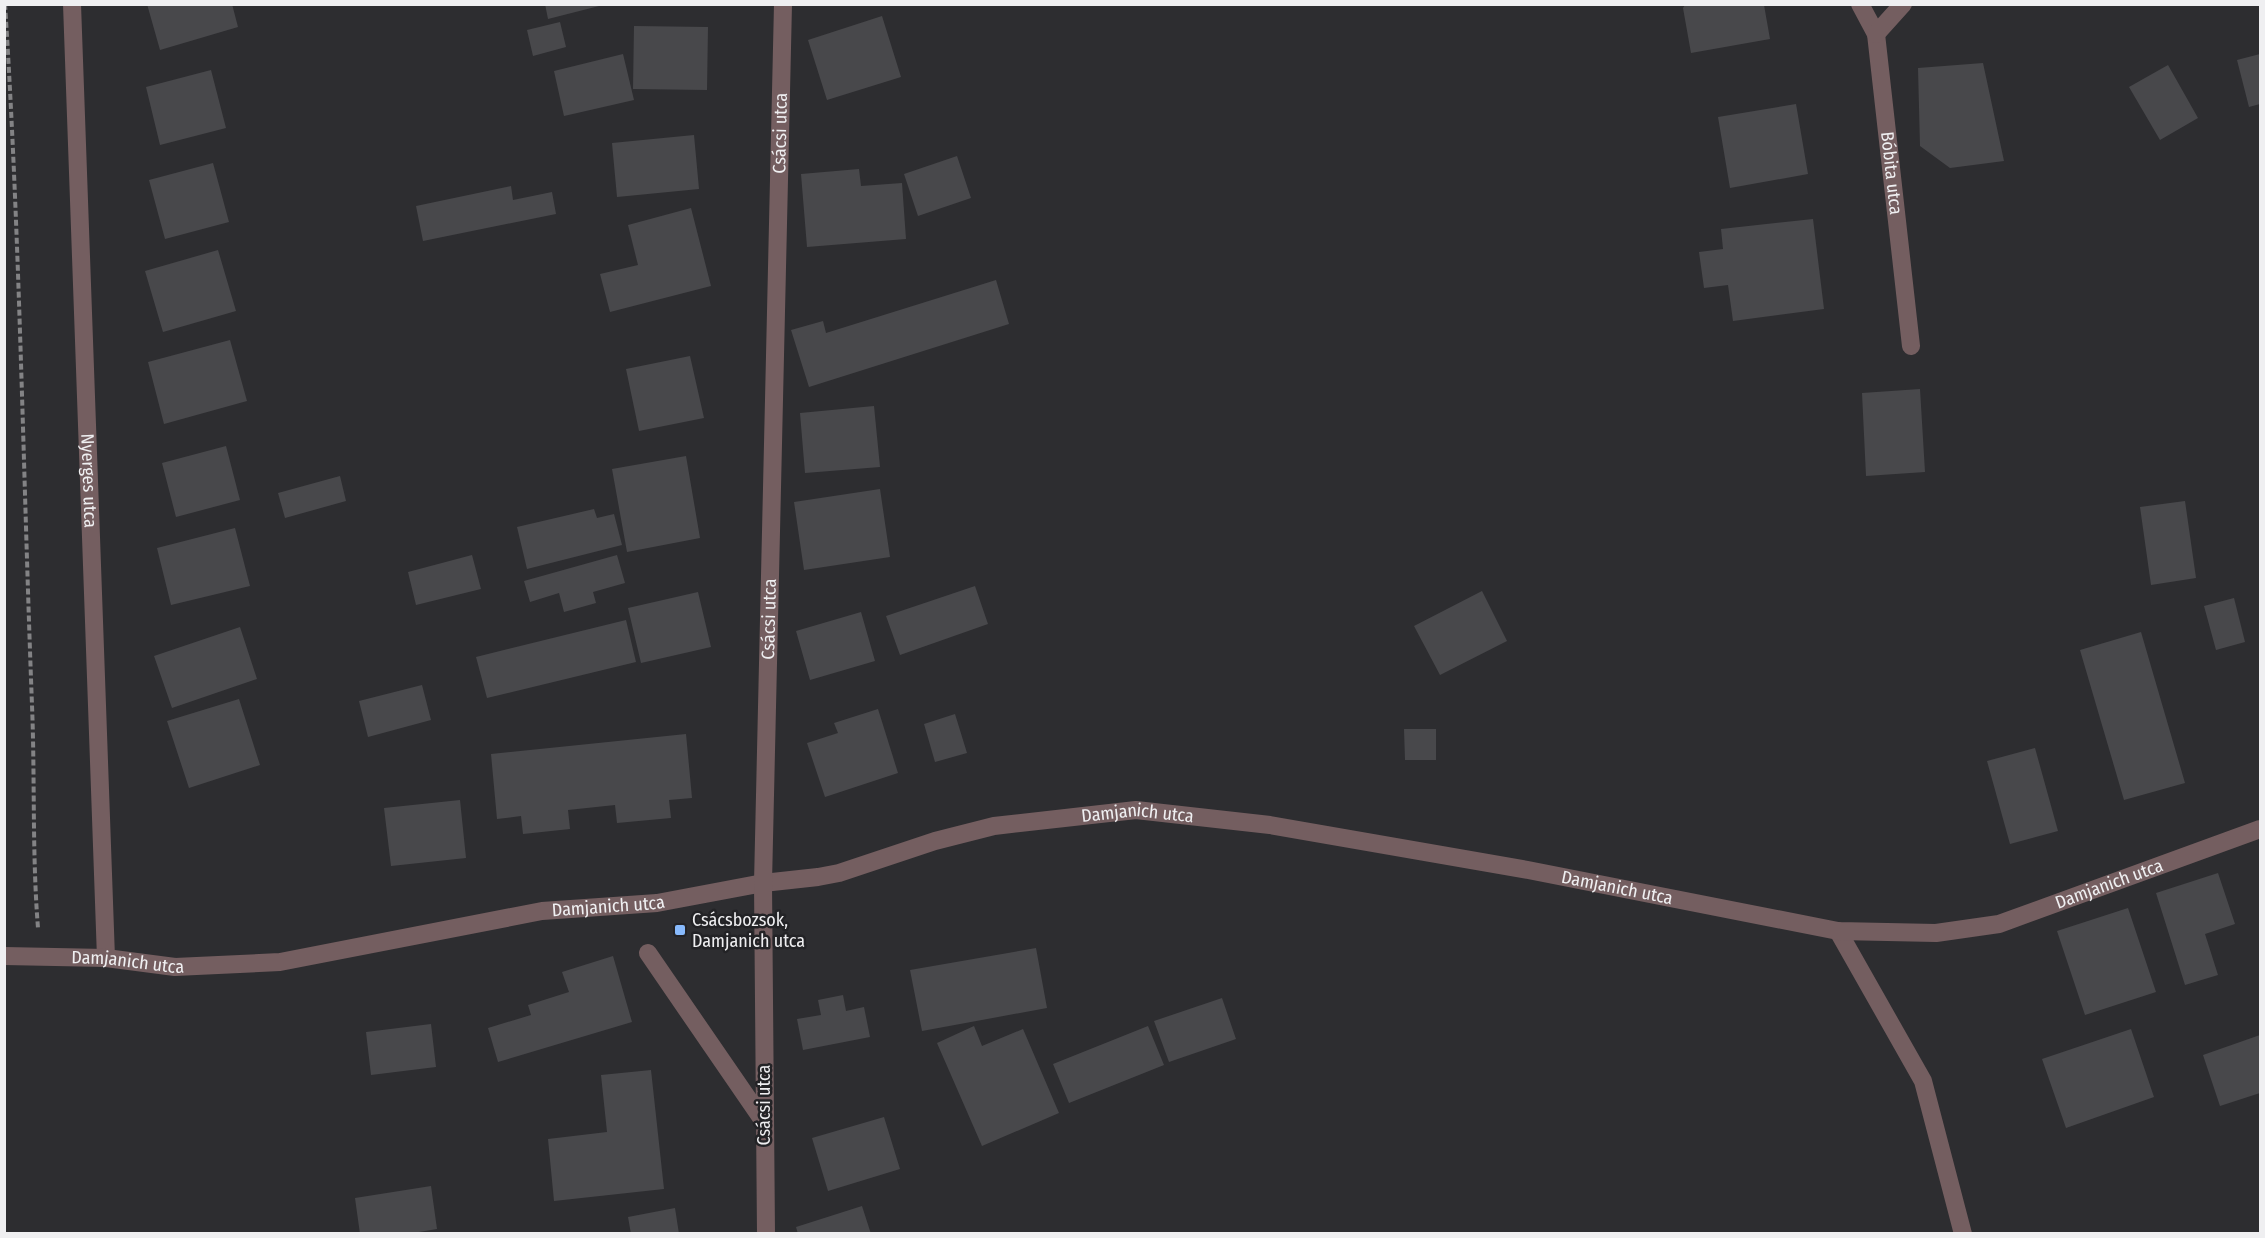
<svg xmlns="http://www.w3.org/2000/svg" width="2265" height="1238" font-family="'Fira Sans Condensed',sans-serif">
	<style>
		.building { fill: #48484b }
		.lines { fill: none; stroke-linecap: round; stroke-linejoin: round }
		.path { stroke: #838385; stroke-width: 4; stroke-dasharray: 6 3; stroke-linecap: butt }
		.lane { stroke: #745e60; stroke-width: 18 }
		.street { stroke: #745e60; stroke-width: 18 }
		.poi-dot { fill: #88bafc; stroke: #232326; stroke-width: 2 }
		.labels { text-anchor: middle; stroke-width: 5; stroke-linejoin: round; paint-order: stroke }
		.street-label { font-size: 18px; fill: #efeff1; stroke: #232326 }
		.poi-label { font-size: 18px; fill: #efeff1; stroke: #232326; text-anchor: start }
	</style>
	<rect width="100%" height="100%" fill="#2d2d30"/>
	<path class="building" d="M147 4H232L238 27 160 50Z
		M545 4H603V5L548 19Z
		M1685 5H1764L1770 39 1691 53 1683 8Z
		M882 16 901 77 827 100 808 40Z
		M560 22 566 47 533 56 527 30Z
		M634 26 708 27 707 90 633 89Z
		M623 54 634 100 564 116 554 71Z
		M2260 54V104L2249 107 2237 60Z
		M1983 63 2004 161 1950 168 1920 146 1918 68Z
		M2168 65 2198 118 2160 140 2129 87Z
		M211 70 226 128 160 145 146 87Z
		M1796 104 1808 174 1730 188 1718 117Z
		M694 135 699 189 617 197 612 143Z
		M957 156 971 198 918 216 904 174Z
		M213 163 229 222 165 239 149 180Z
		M859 169 861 186 902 183 906 239 807 247 801 174Z
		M511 186 513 200 552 192 556 214 423 241 416 206Z
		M691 208 711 286 610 312 600 274 638 265 628 225Z
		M1813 219 1824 309 1733 321 1728 285 1704 288 1699 252 1723 249 1721 229Z
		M218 250 236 311 163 332 145 271Z
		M996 280 1009 324 809 387 791 330 823 321 826 333Z
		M230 340 247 401 164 424 148 362Z
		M690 356 704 418 639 431 626 369Z
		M1920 389 1925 472 1866 476 1862 393Z
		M874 406 880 467 805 473 800 413Z
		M226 446 240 500 176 517 162 463Z
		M686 456 700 538 627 552 612 469Z
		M340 476 346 501 285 518 278 493Z
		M880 489 890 557 804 570 794 502Z
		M2185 501 2196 578 2151 585 2140 507Z
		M594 509 597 518 614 514 622 545 527 569 517 527Z
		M235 528 250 586 171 605 157 548Z
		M472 555 481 589 416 605 408 572Z
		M617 555 625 583 593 592 596 603 564 612 559 593 530 602 524 581Z
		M975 586 988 624 900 655 886 616Z
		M1482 591 1507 641 1440 675 1414 626Z
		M698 592 711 647 641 663 628 608Z
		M2234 598 2245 642 2216 650 2204 606Z
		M861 612 875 661 810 680 796 631Z
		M626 620 636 662 487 698 476 657Z
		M240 627 257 679 172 708 154 656Z
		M2141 632 2185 783 2124 800 2080 650Z
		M422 685 431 720 368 737 359 701Z
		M239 699 260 765 189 788 167 721Z
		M878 709 898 773 825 797 807 743 838 733 834 723Z
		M955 714 967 753 935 762 924 724Z
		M1404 729H1436V760H1405Z
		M686 734 692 798 669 800 671 818 617 823 615 805 568 810 570 829 523 834 521 816 497 819 491 754Z
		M2035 748 2058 831 2010 844 1987 761Z
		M460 800 466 858 391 866 384 808Z
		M2218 873 2235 924 2205 934 2218 975 2185 985 2156 893Z
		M2128 908 2156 992 2085 1015 2057 931Z
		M1036 948 1047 1008 922 1031 910 970Z
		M613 956 632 1022 498 1062 488 1028 531 1015 528 1005 569 992 562 972Z
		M843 995 846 1011 864 1007 870 1037 803 1050 797 1019 821 1015 818 1000Z
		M1222 998 1236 1039 1169 1062 1154 1021Z
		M431 1024 436 1067 371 1075 366 1032Z
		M974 1026 982 1046 1023 1029 1059 1113 982 1146 937 1043Z
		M1148 1026 1164 1065 1069 1103 1053 1064Z
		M2131 1029 2154 1097 2066 1128 2042 1059Z
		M2260 1035V1093L2220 1106 2203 1055Z
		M651 1070 664 1189 554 1201 548 1139 607 1132 601 1075Z
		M884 1117 900 1169 828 1191 812 1138Z
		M431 1186 437 1229 407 1234H360L355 1198Z
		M862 1206 871 1234H798L796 1227Z
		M675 1208 679 1234H631L628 1217Z"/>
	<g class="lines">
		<path class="path" d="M5 4C20 238 23 472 32 705 35 780 32 853 38 928"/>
		<path class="lane" d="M1838 931 1923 1081 1963 1234
			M648 953 764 1122"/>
		<g class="street">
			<path id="s1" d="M72 4 106 958"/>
			<path id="s2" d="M1860 4 1876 34 1911 346"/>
			<path d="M1876 34 1903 4"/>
			<path id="s3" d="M4 956 106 958 175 967 280 962 542 911 657 903 763 883 818 877 839 873 935 841 994 826 1136 810 1270 825 1528 870 1838 931 1936 933 1999 924 2260 829"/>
			<path id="s4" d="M766 1234 763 883 783 4"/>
		</g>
	</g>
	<rect class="poi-dot" x="674" y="924" width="12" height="12" rx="3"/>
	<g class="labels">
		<g class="street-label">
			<text dy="6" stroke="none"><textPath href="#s4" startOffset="1101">Csácsi utca</textPath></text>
			<text dy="6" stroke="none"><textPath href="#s2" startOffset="174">Bóbita utca</textPath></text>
			<text dy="6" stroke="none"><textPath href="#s1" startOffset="477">Nyerges utca</textPath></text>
			<text dy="6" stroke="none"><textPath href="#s4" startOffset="615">Csácsi utca</textPath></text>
			<text dy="6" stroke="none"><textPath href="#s3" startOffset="1150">Damjanich utca</textPath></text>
			<text dy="6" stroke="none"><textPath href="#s3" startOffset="2140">Damjanich utca</textPath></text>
			<text dy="6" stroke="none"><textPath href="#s3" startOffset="1636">Damjanich utca</textPath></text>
			<text dy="6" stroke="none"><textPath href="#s3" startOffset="610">Damjanich utca</textPath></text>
			<text dy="6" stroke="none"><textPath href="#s3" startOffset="124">Damjanich utca</textPath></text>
			<text transform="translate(764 1105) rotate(-90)" y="6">Csácsi utca</text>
		</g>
		<g class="poi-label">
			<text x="692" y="926">Csácsbozsok,<tspan x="692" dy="21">Damjanich utca</tspan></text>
		</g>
	</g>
	<rect width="2265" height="1238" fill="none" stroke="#efeff1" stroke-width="12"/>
</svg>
